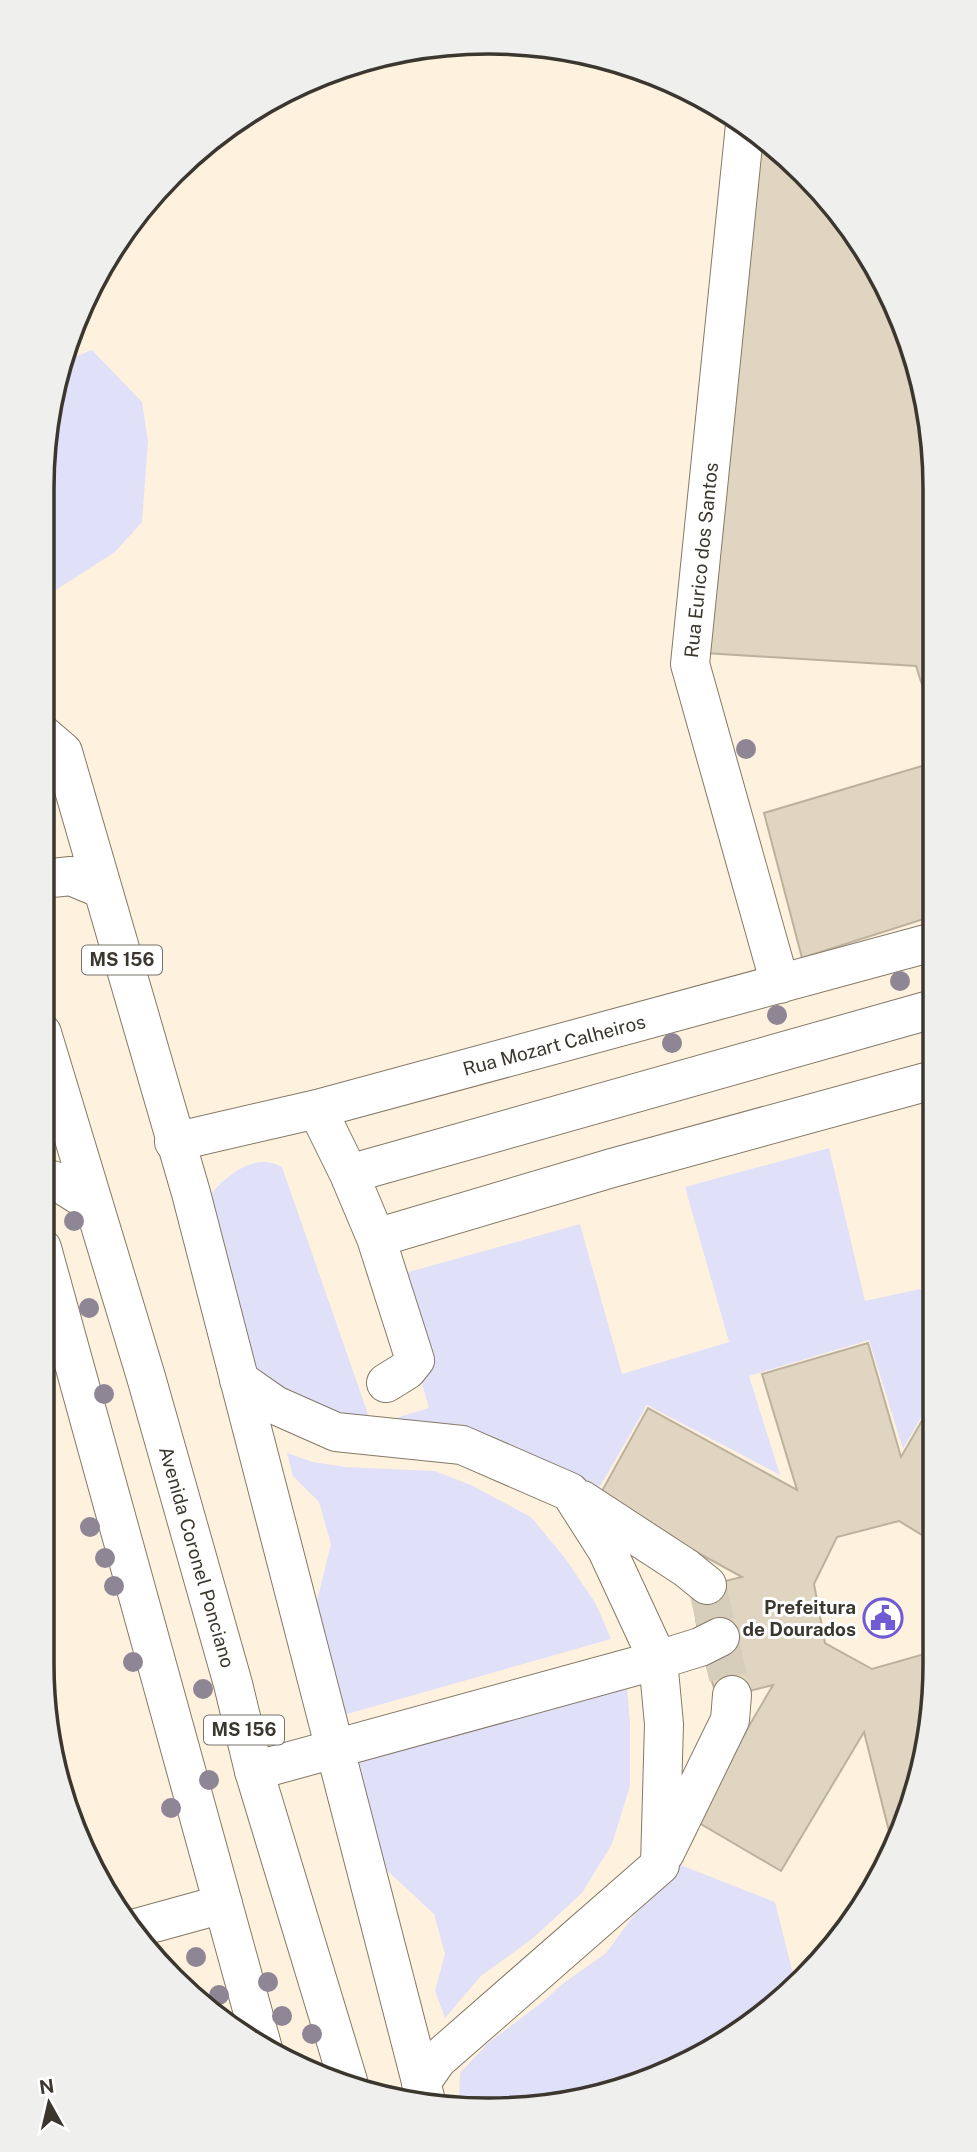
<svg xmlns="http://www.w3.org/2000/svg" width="977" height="2152" font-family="'Public Sans',sans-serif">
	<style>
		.green { fill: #e0e0f9 }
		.building { fill: #e0d5c0; stroke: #bcb19d; stroke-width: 2 }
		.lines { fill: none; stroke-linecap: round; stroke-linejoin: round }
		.minor-tunnel { stroke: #d7cdbb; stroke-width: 38; stroke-dasharray: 38 19; stroke-linecap: butt }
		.minor-casing { stroke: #847967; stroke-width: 40 }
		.major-casing { stroke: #847967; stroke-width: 40 }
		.path { stroke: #a59d8e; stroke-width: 4.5; stroke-dasharray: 7 3.5; stroke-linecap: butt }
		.minor { stroke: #fff; stroke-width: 38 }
		.major { stroke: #fff; stroke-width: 38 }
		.tree { fill: #8e8595 }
		.labels { text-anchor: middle; stroke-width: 6; stroke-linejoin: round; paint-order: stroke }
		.shield { fill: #fff; stroke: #76736d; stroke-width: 2 }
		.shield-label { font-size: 18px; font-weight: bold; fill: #3b372f }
		.street-label { font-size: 19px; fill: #3b372f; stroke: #fff }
		.poi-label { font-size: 19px; font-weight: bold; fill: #3b372f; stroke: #fff; text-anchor: end }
		.rim { fill: none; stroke: #3b372f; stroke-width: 3.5 }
	</style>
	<rect width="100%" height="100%" fill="#fef2de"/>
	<path class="green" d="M92 350 142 402 148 441 142 522 115 552 42 599V488L67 360Z
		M829 1148 865 1301 934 1286V1395L903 1449 869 1340 749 1376 780 1475 647 1405 591 1502 456 1452 324 1442 244 1357 206 1200C222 1179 253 1150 282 1167L369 1417 389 1420 429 1408 391 1277 580 1224 622 1374 729 1342 685 1187Z
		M287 1453 313 1462 345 1467 435 1471 471 1485 531 1517 565 1558 596 1604 611 1639 340 1716 313 1617 331 1544 319 1502 293 1476Z
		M627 1686 630 1724V1786L612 1844 582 1893 532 1939 481 1976 445 2018 435 1991 445 1954 434 1914 380 1864 353 1764Z
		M673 1862 775 1902 795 1982 711 2050 575 2101H459L460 2073 488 2043 545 2000 561 1985 606 1953Z"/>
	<path class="building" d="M761 135 842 216 901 317 931 430 932 716 916 666 705 653Z
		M932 763 933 916 802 958 764 813Z
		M868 1343 901 1457 934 1400 935 1543 899 1521 837 1537 814 1584 825 1643 872 1669 935 1651V1664L901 1834 893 1847 864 1732 781 1871 694 1820 773 1685 718 1699 700 1647 692 1589 742 1577 598 1498 648 1408 797 1490 762 1374Z"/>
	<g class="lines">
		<path class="minor-tunnel" d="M707 1585 732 1695"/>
		<g class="minor-casing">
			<path id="minor" d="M745 125 690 664 780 984
				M317 1109 349 1174 376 1238 415 1360 407 1370 386 1383
				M174 1142 317 1109 933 942
				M349 1174 933 1009
				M376 1238 612 1168 933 1080
				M239 1380 275 1405 336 1432 462 1445 570 1492 607 1550 658 1660 664 1724 660 1865 437 2060 421 2083
				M582 1500 686 1568 707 1585
				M254 1771 658 1660 700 1647 720 1637
				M665 1853 730 1720 732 1695
				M136 1928 223 1904"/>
		</g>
		<g class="major-casing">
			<path id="major" d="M42 734 63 752 191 1193 426 2101
				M42 879 71 876 102 889
				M42 1033 146 1377 233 1684 254 1771 348 2081
				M42 1177 58 1182 93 1204
				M42 1248 263 2049"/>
		</g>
		<path class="path" d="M298 2054 301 2063"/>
		<use href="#minor" class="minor"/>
		<use href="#major" class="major"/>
	</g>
	<g class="tree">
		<circle cx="746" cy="749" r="10"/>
		<circle cx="900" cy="981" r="10"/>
		<circle cx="777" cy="1015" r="10"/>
		<circle cx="672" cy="1043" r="10"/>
		<circle cx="74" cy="1221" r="10"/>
		<circle cx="89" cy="1308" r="10"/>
		<circle cx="104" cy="1394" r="10"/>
		<circle cx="90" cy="1527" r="10"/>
		<circle cx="105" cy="1558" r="10"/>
		<circle cx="114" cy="1586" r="10"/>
		<circle cx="133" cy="1662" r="10"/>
		<circle cx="203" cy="1689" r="10"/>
		<circle cx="209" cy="1780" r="10"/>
		<circle cx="171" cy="1808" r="10"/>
		<circle cx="196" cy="1957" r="10"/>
		<circle cx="268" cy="1982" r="10"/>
		<circle cx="219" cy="1995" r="10"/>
		<circle cx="282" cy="2016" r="10"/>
		<circle cx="312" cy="2034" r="10"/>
	</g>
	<defs>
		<g id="civic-ring" transform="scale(2.0125)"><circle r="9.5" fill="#fff" stroke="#705bd5" stroke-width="1.5"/><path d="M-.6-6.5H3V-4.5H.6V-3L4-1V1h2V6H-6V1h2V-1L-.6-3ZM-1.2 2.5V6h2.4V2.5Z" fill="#705bd5"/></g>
	</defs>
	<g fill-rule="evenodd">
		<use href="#civic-ring" x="883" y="1618"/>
	</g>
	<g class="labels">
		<g class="shield">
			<rect x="82" y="945.5" width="80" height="29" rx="5"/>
			<rect x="204" y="1715.5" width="80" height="29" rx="5"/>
		</g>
		<g class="shield-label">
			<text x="122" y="966">MS 156</text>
			<text x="244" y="1736">MS 156</text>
		</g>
		<g class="street-label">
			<text transform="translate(701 560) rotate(-84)" y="7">Rua Eurico dos Santos</text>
			<text transform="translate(554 1045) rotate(-15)" y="7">Rua Mozart Calheiros</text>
			<text transform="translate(197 1557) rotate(74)" y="7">Avenida Coronel Ponciano</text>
		</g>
		<g class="poi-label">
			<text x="856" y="1614">Prefeitura<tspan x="856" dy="22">de Dourados</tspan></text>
		</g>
	</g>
	<path d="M0 0H977V2152H0ZM488 54H489A434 434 0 0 1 923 488V1664A434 434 0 0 1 489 2098H488A434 434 0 0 1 54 1664V488A434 434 0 0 1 488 54Z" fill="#efefee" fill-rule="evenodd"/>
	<path class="rim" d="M488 54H489A434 434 0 0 1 923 488V1664A434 434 0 0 1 489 2098H488A434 434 0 0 1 54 1664V488A434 434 0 0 1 488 54Z"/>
	<g transform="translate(49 2103) rotate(352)" stroke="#ffffff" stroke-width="5" paint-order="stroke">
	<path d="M0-5L12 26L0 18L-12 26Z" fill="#3b372f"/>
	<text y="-10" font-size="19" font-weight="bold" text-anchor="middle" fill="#3b372f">N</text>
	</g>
</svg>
